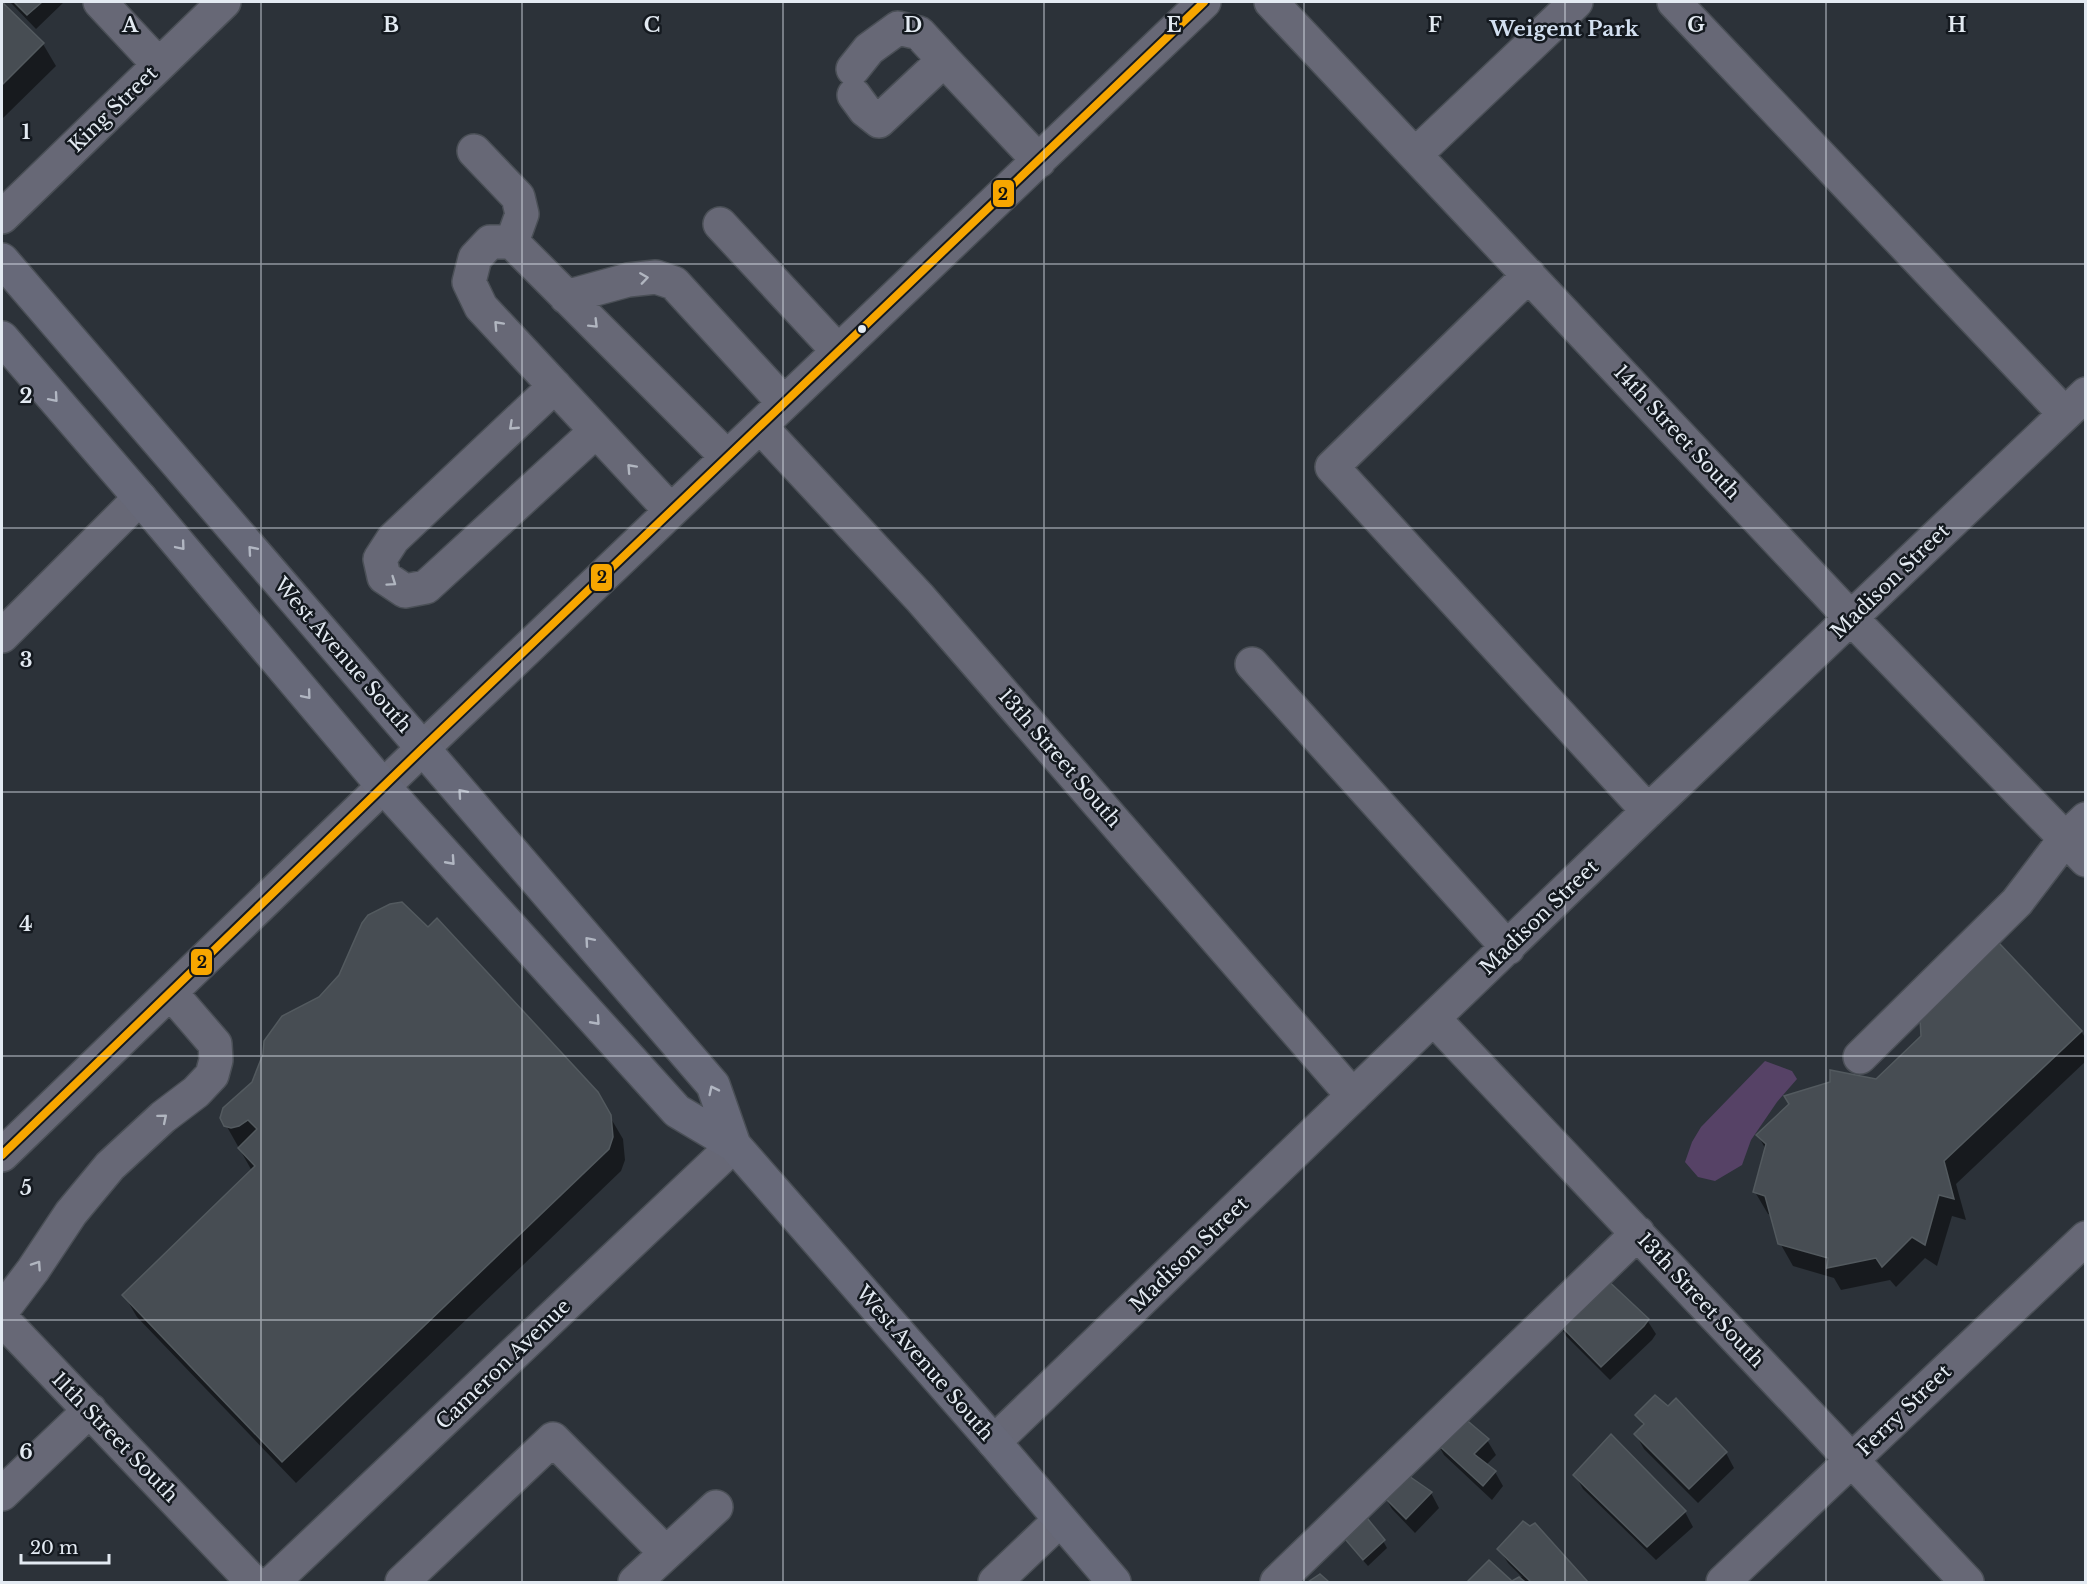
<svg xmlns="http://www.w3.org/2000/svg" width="2087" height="1584" font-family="'Libre Baskerville',serif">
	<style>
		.green { fill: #564266 }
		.shadow { fill: #0007 }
		.building { fill: #474d53; stroke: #535a5f; stroke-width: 1.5 }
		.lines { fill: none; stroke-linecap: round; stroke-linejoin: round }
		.minor-casing { stroke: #4a4f56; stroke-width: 36 }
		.major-casing { stroke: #4a4f56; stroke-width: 36 }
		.minor { stroke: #676876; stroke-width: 33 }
		.major { stroke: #676979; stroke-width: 33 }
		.bus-1-casing { stroke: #14191f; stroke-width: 12 }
		.bus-1 { stroke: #f7a600; stroke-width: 8 }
		.oneway { stroke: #b1b6c0 }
		.oneway2 { stroke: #b1b6c2 }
		.grid { fill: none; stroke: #e3eaf2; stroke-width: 1.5; stroke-opacity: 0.55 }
		.bus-dot { fill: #e3eaf2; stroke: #14191f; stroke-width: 2 }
		.labels { text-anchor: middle; stroke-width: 5; stroke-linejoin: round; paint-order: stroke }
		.street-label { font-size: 20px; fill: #e3eaf2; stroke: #14191f }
		.neighbourhood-label { font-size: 21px; font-weight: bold; fill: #d2dff0; stroke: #14191f }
		.grid-label { font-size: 20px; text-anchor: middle; font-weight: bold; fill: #e3eaf2; stroke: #14191f; stroke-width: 5; stroke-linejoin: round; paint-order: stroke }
		.line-badge { stroke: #14191f; stroke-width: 2 }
		.pale-badge-label { font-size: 16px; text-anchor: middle; font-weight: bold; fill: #111 }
	</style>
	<rect width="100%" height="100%" fill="#2c3239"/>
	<path class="green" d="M1765 1061 1792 1071 1797 1079 1777 1102 1751 1140 1742 1165 1715 1181 1698 1177 1685 1162 1692 1142 1701 1127Z"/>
	<path class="shadow" d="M2 2 43 44 56 66 2 119Z
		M10 2H64L36 29Z
		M2081 1031 2086 1039V1061L1956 1184 1966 1220 1952 1216 1937 1266 1925 1258 1896 1287 1890 1280 1841 1290 1834 1278 1793 1266 1780 1243 1772 1215 1768 1214 1755 1192 1766 1150 1758 1135 1876 1081Z
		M265 1054 596 1093 623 1139 625 1160 621 1171 296 1483 137 1317 124 1295 252 1171 222 1118 253 1083Z
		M1647 1320 1656 1334 1652 1340 1610 1380 1566 1336 1557 1321Z
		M1676 1400 1726 1453 1734 1468 1698 1503 1644 1449 1636 1435 1644 1427 1637 1415 1668 1408Z
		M1611 1436 1685 1512 1693 1527 1656 1560 1583 1489 1575 1475Z
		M1487 1440 1496 1455 1486 1465 1495 1472 1503 1486 1492 1500 1444 1455 1436 1441Z
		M1406 1476 1431 1493 1439 1508 1415 1533 1392 1509 1383 1494Z
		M1535 1525 1586 1582H1513L1522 1577 1508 1563 1499 1549Z
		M1344 1539 1383 1541 1387 1548 1368 1566Z
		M1489 1562 1511 1582H1469Z"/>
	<path class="building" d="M2 2 44 43 2 85Z
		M14 2H42L27 15Z
		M402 902 428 927 437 918 598 1092 611 1115 613 1137 609 1149 282 1462 122 1295 255 1166 238 1148 257 1129 248 1120 239 1126 231 1128 224 1126 220 1118 223 1108 252 1082 263 1054 264 1041 282 1016 319 997 339 975 362 923 368 915 390 904Z
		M1999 943 2082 1031 1944 1161 1954 1199 1939 1195 1925 1245 1912 1237 1882 1267 1876 1258 1827 1268 1828 1258 1778 1244 1765 1196 1753 1192 1766 1144 1756 1135 1789 1104 1784 1096 1830 1082V1070L1876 1079 1921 1036 1920 1018Z
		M1603 1276 1649 1319 1644 1326 1601 1367 1556 1321Z
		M1655 1395 1668 1406 1676 1398 1727 1452 1689 1489 1634 1434 1644 1424 1635 1415Z
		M1463 1417 1489 1439 1474 1454 1496 1471 1483 1486 1434 1441Z
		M1611 1434 1686 1511 1647 1547 1573 1475Z
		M1406 1474 1432 1492 1406 1519 1381 1494Z
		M1363 1513 1385 1540 1363 1560 1339 1532Z
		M1523 1521 1530 1526 1535 1523 1588 1582H1531L1497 1549Z
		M1489 1560 1512 1581 1519 1577 1525 1582H1467Z
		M1320 1574 1329 1582H1308Z"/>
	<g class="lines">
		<g class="minor-casing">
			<path id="minor" d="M100 2 159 65
				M1271 2 1851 618 2086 860
				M1674 2 2065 414
				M853 69 869 49 898 28 919 33 944 60
				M854 95 865 110 879 121 944 60 1039 161
				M474 151 518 197 522 214 512 242
				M1416 154 1576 2
				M2 217 224 2
				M720 224 838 351
				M1529 275 1332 467 1648 811
				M566 297 628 280 656 277 674 283 784 403
				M555 386 393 539 380 559 384 577 405 591 426 587 596 431
				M760 426 920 598 1353 1096
				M671 511 481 307 469 282 475 258 490 242H512L727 457
				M2 636 140 498
				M1252 664 1508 948
				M1434 1019 1967 1582
				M1860 1057 2017 902 2065 839 2086 819
				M2 1155 423 748 1204 2
				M2 1311 33 1270 71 1213 110 1166 163 1117 196 1092 212 1075 216 1060 215 1044 171 993
				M2 1319 253 1582
				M994 1442 1648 811 2086 394
				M2 1494 90 1410
				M273 1582 734 1145
				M402 1582 553 1439 666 1553
				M635 1582 716 1507
				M995 1582 1060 1520
				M1277 1582 1638 1233
				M1723 1582 2086 1238"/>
		</g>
		<g class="major-casing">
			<path id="major" d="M2 260 713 1085 734 1145
				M2 338 140 498 383 786 677 1111 734 1145 994 1442 1114 1582"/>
		</g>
		<use href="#minor" class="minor"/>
		<use href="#major" class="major"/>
		<g class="bus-1-casing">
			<path id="bus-1" d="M2 1155 423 748 1204 2"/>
		</g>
		<use href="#bus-1" class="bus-1"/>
	</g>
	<defs><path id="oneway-chevron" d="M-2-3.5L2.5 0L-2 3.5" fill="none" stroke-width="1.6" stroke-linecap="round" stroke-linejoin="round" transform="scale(1.5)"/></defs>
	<g class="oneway">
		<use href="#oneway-chevron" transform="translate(644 278) rotate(-8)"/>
		<use href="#oneway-chevron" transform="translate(594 324) rotate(45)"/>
		<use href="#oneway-chevron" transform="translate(498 325) rotate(-133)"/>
		<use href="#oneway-chevron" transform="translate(513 426) rotate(137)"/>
		<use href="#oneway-chevron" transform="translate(631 468) rotate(-133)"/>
		<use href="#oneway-chevron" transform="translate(392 582) rotate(35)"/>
		<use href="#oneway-chevron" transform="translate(163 1118) rotate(-40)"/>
		<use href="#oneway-chevron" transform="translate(37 1265) rotate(-56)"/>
	</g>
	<g class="oneway2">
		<use href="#oneway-chevron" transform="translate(54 398) rotate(49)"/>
		<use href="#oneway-chevron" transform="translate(181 546) rotate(50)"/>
		<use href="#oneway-chevron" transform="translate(252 550) rotate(-131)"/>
		<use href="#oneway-chevron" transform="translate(307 695) rotate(50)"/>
		<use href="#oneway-chevron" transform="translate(462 793) rotate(-131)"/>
		<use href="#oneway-chevron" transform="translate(451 861) rotate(48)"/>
		<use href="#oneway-chevron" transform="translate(589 941) rotate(-131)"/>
		<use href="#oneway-chevron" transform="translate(596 1021) rotate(48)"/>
		<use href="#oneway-chevron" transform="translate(713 1090) rotate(-116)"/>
	</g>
	<path class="grid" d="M261 2V1582M522 2V1582M783 2V1582M1044 2V1582M1304 2V1582M1565 2V1582M1826 2V1582M2 264H2086M2 528H2086M2 792H2086M2 1056H2086M2 1320H2086"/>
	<circle class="bus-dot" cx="862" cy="329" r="5"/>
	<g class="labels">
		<g class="street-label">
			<text transform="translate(113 109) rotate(-44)" y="7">King Street</text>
			<text transform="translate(1677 432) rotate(47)" y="7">14th Street South</text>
			<text transform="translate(1890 581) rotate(-44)" y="7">Madison Street</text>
			<text transform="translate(343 655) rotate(49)" y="7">West Avenue South</text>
			<text transform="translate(1060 758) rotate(49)" y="7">13th Street South</text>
			<text transform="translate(1539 917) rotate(-44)" y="7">Madison Street</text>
			<text transform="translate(1189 1254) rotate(-44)" y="7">Madison Street</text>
			<text transform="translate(1701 1300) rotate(47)" y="7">13th Street South</text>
			<text transform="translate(925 1363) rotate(49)" y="7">West Avenue South</text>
			<text transform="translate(503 1364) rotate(-44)" y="7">Cameron Avenue</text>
			<text transform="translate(1904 1410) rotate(-44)" y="7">Ferry Street</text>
			<text transform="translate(115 1437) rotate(46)" y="7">11th Street South</text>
		</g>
		<g class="neighbourhood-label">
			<text x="1564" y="36">Weigent Park</text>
		</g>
	</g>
	<g class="grid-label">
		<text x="130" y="32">A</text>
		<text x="391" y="32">B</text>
		<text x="652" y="32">C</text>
		<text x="913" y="32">D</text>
		<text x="1174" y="32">E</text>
		<text x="1435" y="32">F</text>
		<text x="1696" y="32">G</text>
		<text x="1957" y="32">H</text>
		<text x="26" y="139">1</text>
		<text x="26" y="403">2</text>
		<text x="26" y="667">3</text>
		<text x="26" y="931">4</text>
		<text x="26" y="1195">5</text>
		<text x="26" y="1459">6</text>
	</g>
	<g class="line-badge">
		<rect x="992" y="179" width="23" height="29" rx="6" fill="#f7a600"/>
		<rect x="590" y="563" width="23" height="29" rx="6" fill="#f7a600"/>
		<rect x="190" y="948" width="23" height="28" rx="6" fill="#f7a600"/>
	</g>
	<g class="pale-badge-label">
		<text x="1003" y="200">2</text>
		<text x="602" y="583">2</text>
		<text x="202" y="968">2</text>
	</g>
	<rect width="2087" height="1584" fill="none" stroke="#e3eaf2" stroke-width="6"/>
	<path d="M21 1554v9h88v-9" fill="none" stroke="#e3eaf2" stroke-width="3"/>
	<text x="30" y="1554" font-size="18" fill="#e3eaf2" stroke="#14191f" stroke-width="4.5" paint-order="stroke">20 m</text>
</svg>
